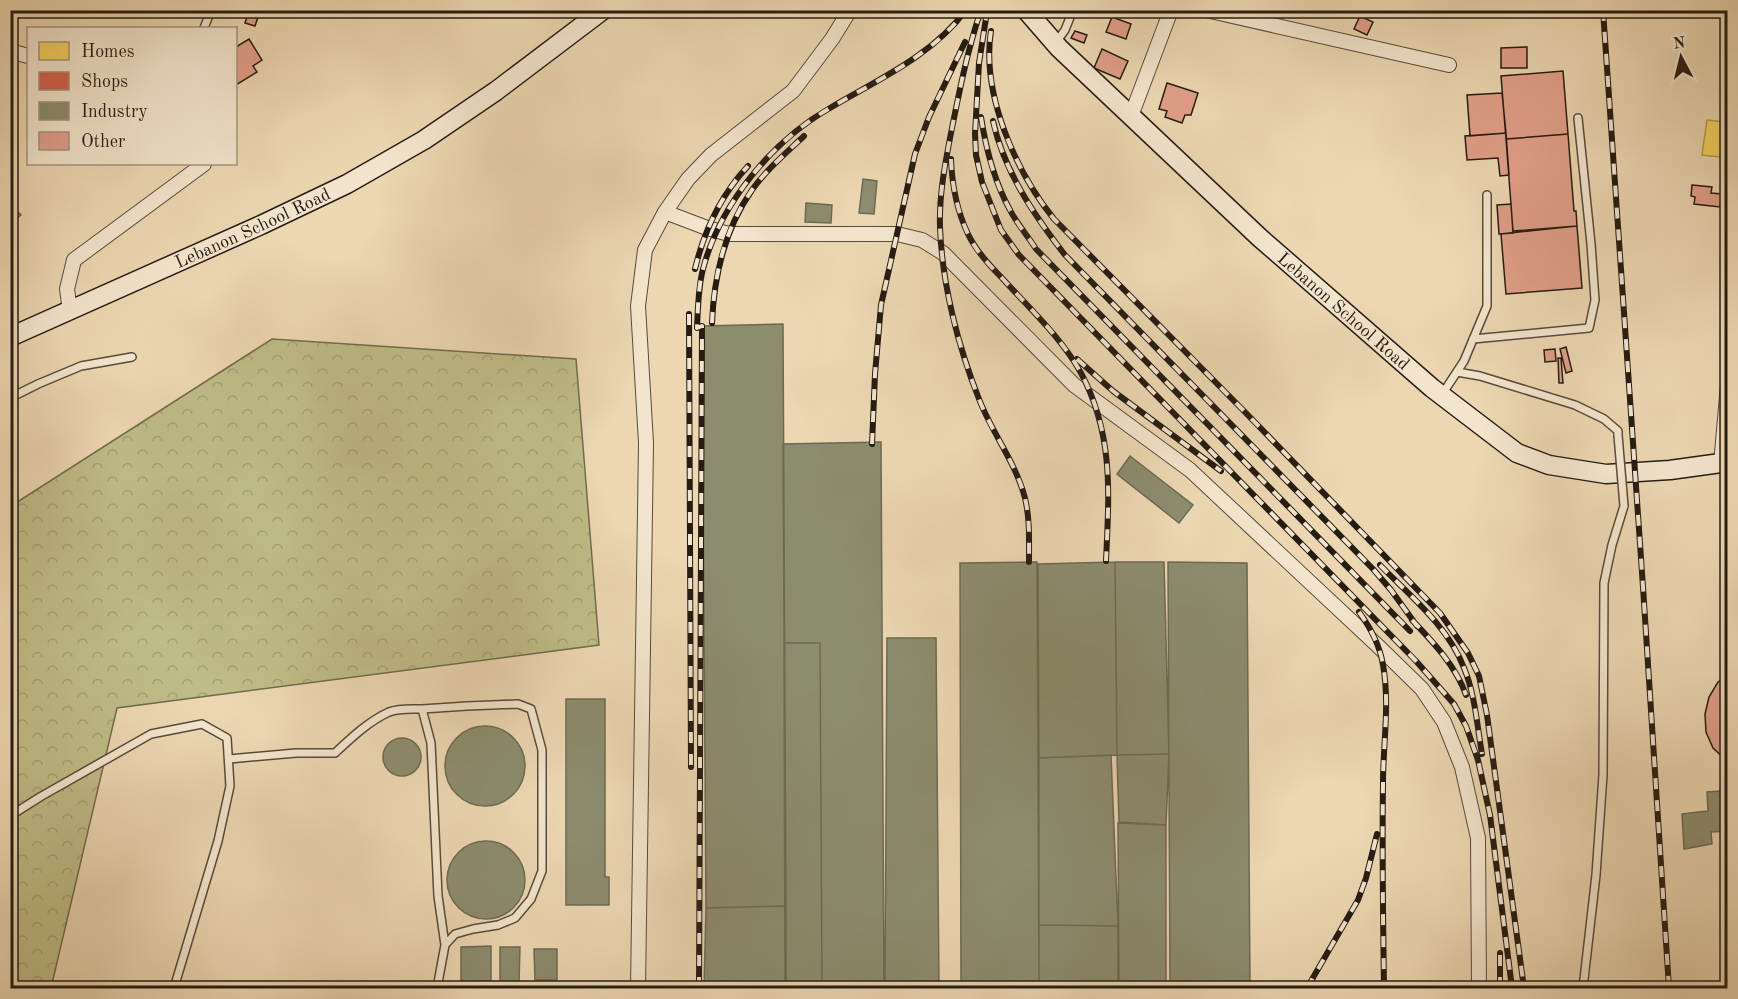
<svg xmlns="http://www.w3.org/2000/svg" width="1738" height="999" font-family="'Old Standard TT',serif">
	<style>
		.forest { fill: url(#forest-crowns); stroke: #726c4d; stroke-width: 1.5 }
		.homes { fill: #f6d55c; stroke: #b89e46; stroke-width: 1.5 }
		.shops { fill: #d6604d; stroke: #a14c3c; stroke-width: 1.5 }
		.industry { fill: #8c8c6e; stroke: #6d6a53; stroke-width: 1.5 }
		.building { fill: #e29f8a; stroke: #261c13; stroke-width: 1.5 }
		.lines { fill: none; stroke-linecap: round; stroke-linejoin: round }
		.lane-casing { stroke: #584b3b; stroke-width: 10 }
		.street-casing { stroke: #584b3b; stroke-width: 16 }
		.secondary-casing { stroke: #261c13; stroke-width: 21 }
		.lane { stroke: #f3e5cd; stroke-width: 7 }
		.street { stroke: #f3e5cd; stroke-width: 14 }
		.secondary { stroke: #f3e5cd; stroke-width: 18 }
		.rail-casing { stroke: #261c13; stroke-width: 6 }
		.rail { stroke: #f3e5cd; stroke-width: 4; stroke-dasharray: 11; stroke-linecap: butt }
		.lane-bridge-casing { stroke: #584b3b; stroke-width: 10; stroke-linecap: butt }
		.lane-bridge { stroke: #f3e5cd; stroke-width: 7 }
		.labels { text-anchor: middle; stroke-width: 6; stroke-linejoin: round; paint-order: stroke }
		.street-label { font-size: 18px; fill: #261c13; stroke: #f3e5cd }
	</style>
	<defs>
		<pattern id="forest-crowns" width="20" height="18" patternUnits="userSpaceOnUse" patternTransform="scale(1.5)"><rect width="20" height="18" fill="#bfbc87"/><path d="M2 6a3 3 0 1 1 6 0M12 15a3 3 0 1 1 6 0" fill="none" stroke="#a4a174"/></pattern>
	</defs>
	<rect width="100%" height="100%" fill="#ecd7b2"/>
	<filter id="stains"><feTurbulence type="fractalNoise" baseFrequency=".00333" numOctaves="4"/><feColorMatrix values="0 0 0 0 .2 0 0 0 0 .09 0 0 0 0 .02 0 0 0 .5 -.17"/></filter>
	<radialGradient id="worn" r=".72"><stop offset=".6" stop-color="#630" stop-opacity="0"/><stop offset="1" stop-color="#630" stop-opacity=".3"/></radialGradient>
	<path class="forest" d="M272 339 576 359 599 645 117 708 51 988H11V506Z"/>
	<path class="homes" d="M1707 120 1725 122 1720 157 1702 155Z"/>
	<path class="shops" d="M12 206 21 215 10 224V207Z"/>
	<path class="industry" d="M863 179 877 181 874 214 859 213Z
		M806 203 832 205 831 223 805 222Z
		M783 324 786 906 706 908 702 326Z
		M881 442 884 988H786L783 444Z
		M1130 456 1193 505 1179 523 1117 474Z
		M1037 562 1039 988H961L960 563Z
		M1115 562H1164L1169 754 1117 755Z
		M1115 562 1117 755 1039 758 1038 564Z
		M1168 562 1247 563 1250 988H1170Z
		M887 638H936L939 988H885Z
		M784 643H820L822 988H785Z
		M566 699H605V877H609V905H566Z
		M445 766a40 40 0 1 1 80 0a40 40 0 1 1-80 0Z
		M383 757a19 19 0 1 1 38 0a19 19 0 1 1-38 0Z
		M1169 754 1166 825 1119 822 1117 755Z
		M1111 755 1118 926 1039 925V758Z
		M1720 791 1722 812 1728 811V831L1711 832 1712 844 1684 849 1682 814 1708 811 1707 792Z
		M1118 823 1166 825V988H1119Z
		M447 880a39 39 0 1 1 78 0a39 39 0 1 1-78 0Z
		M786 906V988H704L706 908Z
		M1039 925 1118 926V988H1039Z
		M491 946V981L461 982V947Z
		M500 947H520L519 983 500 982Z
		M534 949H557V980H535Z"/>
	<path class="building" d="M249 10 260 11 255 26 245 23Z
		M1360 16 1373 22 1367 35 1354 29Z
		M1112 17 1131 24 1126 39 1106 32Z
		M1075 31 1087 35 1084 43 1071 38Z
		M249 39 262 60 253 66 257 72 236 85V47Z
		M1527 47V68H1501V48Z
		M1102 49 1128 61 1120 79 1094 68Z
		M1563 71 1568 134 1506 139 1501 76Z
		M1167 83 1198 93 1191 115H1185L1182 123 1165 117 1167 111 1159 109Z
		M1502 93 1506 133 1470 136 1467 95Z
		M1506 133 1509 175 1500 176 1498 158 1467 160 1465 136Z
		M1568 134 1574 211H1576L1577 226 1513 231 1506 139Z
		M1692 185 1712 187 1711 193 1722 194 1720 207 1694 204 1695 197 1691 196Z
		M1511 204 1513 233 1499 234 1497 205Z
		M1577 226 1582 288 1506 294 1501 234Z
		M1566 347 1572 371 1566 373 1560 349Z
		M1555 349 1556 361 1545 362 1544 350Z
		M1558 358H1561L1563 383H1559Z
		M1728 675V762L1713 748 1706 732 1705 714 1709 697 1718 682Z"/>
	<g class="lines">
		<g class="lane-casing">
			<path id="lane" d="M204 28 211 10
				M1057 41 1065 30 1073 10
				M1473 339 1589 328 1595 300 1591 244 1578 118
				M1457 372 1480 376 1575 405 1604 419 1618 431V435
				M1443 393 1464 361 1487 306V195
				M10 398 38 384 81 366 132 357
				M422 709 467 706 518 704 531 709 542 750V871L531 899 515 918 498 925 473 929 455 934 445 945 437 988
				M229 759 296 753H335C351 738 369 721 389 712 399 708 411 709 422 709L431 743 438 896 445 945
				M10 816 40 797 151 734 202 724 227 738 230 786 218 841 174 988
				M1583 988 1596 875 1603 775 1604 583 1612 545 1624 506"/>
		</g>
		<g class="street-casing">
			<path id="street" d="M1206 10 1449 65
				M10 51 28 56
				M1131 116 1171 10
				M665 212 688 179 711 155 793 91 832 39 850 10
				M70 311 67 289 74 260 204 164
				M1721 464 1728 385
				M638 988 646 443 638 306 645 250 665 212 707 228 729 234H897L922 240 943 253 1074 385 1190 470 1377 645 1422 689 1444 722 1462 767 1478 838 1479 988"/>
		</g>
		<g class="secondary-casing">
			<g id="secondary">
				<path id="s1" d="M1026 10 1059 48 1259 237 1432 388 1517 453 1549 465 1606 474 1670 470 1728 462"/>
				<path id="s2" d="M10 337 261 225 347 184 424 140 496 91 603 10"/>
			</g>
		</g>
		<use href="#lane" class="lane"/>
		<use href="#street" class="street"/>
		<use href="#secondary" class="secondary"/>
		<g class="rail-casing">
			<path id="rail" d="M989 10 986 18 979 63 975 134 976 155 982 182 1001 230 1019 255 1416 661 1454 704 1466 726 1478 760 1490 815 1512 988
				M1603 10 1643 587 1669 988
				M980 13C967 52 959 93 951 133 945 164 939 195 940 227 942 284 958 346 979 399 992 433 1016 463 1025 498 1030 519 1029 540 1029 562
				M991 31C981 94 1016 172 1054 219L1243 410 1440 613 1468 653 1479 676 1487 715 1524 988
				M981 117C986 149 994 181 1010 210 1017 224 1028 236 1036 249L1410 631
				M993 121C1004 171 1034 215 1065 255L1373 569 1391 590 1417 626
				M951 159C952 185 957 211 968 234 976 251 989 265 1002 278 1029 308 1061 337 1081 373 1114 435 1109 494 1106 561
				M695 269C704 231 721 195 748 166
				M689 314 691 767
				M712 323C714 276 724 230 752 190 766 170 786 153 804 136
				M1077 359 1113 391 1221 471
				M872 444 875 374 881 305 915 154 929 117 965 42
				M1380 565C1410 596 1448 626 1464 668 1475 694 1477 725 1482 754
				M1359 612C1370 627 1380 646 1383 665 1390 704 1383 744 1383 783 1382 852 1383 920 1384 988
				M1412 620C1433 642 1456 666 1466 695
				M699 988 702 326 697 328C698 308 698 288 703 269 720 204 772 141 830 108 877 80 932 56 966 10
				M1307 988 1358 900 1366 878 1377 834
				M1500 988V953"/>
		</g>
		<use href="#rail" class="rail"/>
		<g class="lane-bridge-casing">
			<path id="lane-bridge" d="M1618 435 1624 506"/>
		</g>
		<use href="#lane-bridge" class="lane-bridge"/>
	</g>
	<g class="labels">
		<g class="street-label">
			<text dy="6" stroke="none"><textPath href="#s2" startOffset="266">Lebanon School Road</textPath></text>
			<text dy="6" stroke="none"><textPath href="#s1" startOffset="438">Lebanon School Road</textPath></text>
		</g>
	</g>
	<rect width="1738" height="999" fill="none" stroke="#ecd7b2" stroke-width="36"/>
	<rect x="12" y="12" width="1714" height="975" fill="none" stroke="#261c13" stroke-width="3"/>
	<rect x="18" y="18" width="1702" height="963" fill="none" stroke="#261c13" stroke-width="1.5"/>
	<rect x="27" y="27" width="210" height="138" fill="#f3e5cd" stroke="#a19583" stroke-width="1.5"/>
	<rect x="39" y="42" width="30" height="18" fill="#f6d55c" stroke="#a19583" stroke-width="1.5"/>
	<text x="81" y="57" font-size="18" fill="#261c13">Homes</text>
	<rect x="39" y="72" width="30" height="18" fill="#d6604d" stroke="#a19583" stroke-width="1.5"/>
	<text x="81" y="87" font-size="18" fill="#261c13">Shops</text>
	<rect x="39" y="102" width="30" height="18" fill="#8c8c6e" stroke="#a19583" stroke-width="1.5"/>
	<text x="81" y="117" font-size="18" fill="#261c13">Industry</text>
	<rect x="39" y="132" width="30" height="18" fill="#e29f8a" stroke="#a19583" stroke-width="1.5"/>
	<text x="81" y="147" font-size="18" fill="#261c13">Other</text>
	<g transform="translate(1681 57) rotate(353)" stroke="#f3e5cd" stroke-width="4.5" paint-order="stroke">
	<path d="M0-4.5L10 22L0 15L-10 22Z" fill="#261c13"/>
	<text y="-9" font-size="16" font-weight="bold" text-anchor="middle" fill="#261c13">N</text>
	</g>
	<rect width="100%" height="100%" filter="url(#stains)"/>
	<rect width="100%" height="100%" fill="url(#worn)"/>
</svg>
